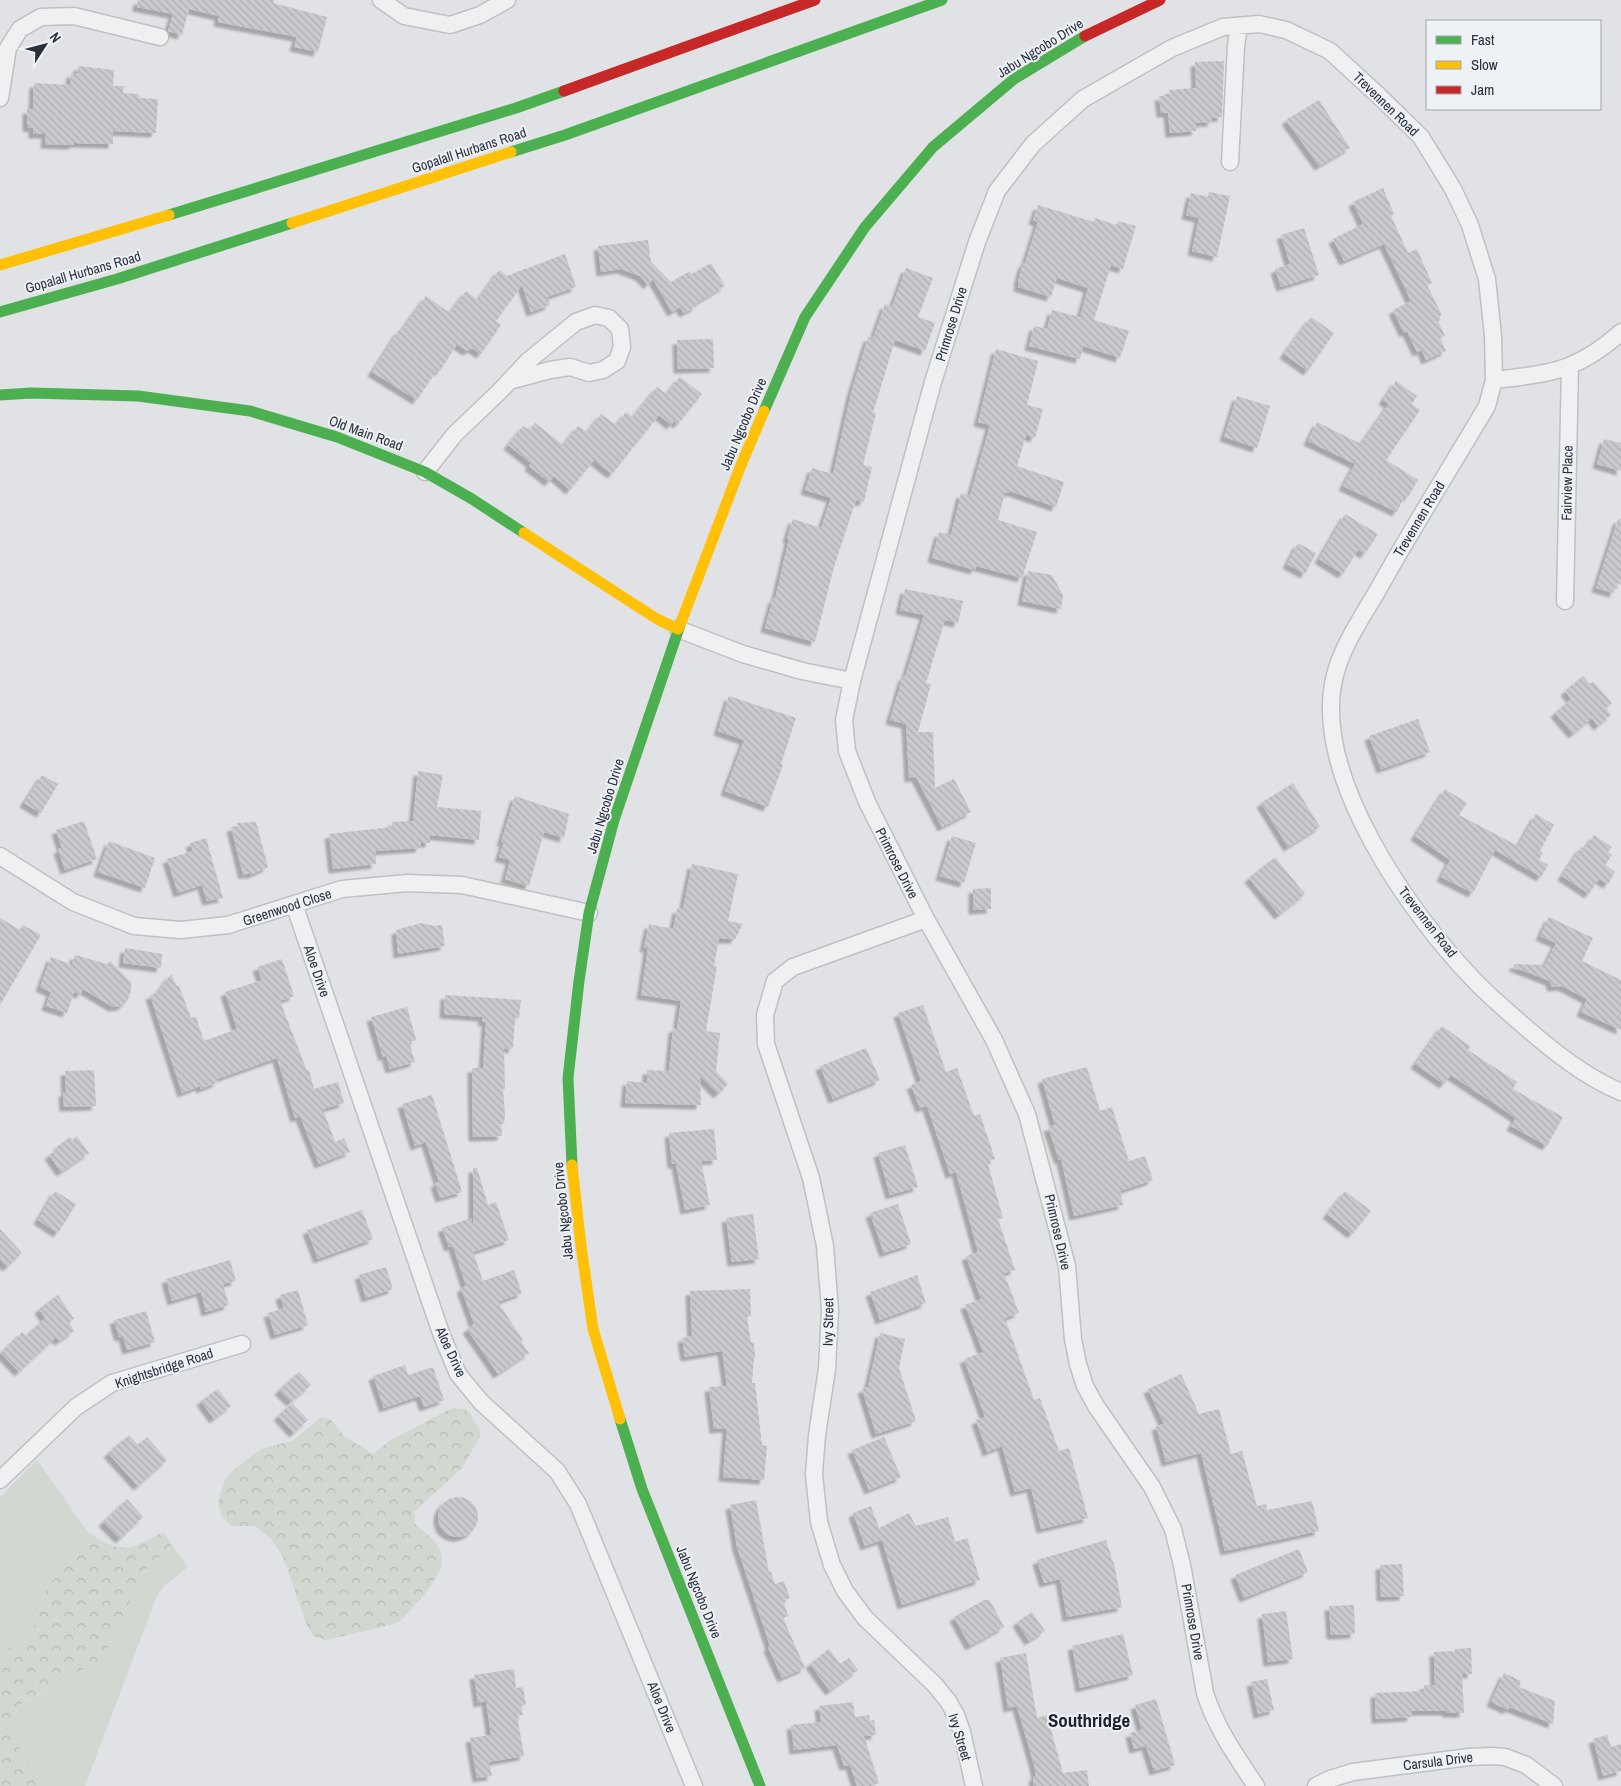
<svg xmlns="http://www.w3.org/2000/svg" width="1621" height="1786" font-family="'Archivo Narrow',sans-serif">
	<style>
		.grass { fill: #d1d8d1 }
		.forest { fill: url(#forest-crowns) }
		.building { fill: url(#building-back-hatch); filter: url(#shadow) }
		.lines { fill: none; stroke-linecap: round; stroke-linejoin: round }
		.street-casing { stroke: #bec0c3; stroke-width: 19 }
		.street { stroke: #eff0f2; stroke-width: 16 }
		.fast { stroke: #4caf50; stroke-width: 11 }
		.slow { stroke: #ffc107; stroke-width: 11 }
		.jam { stroke: #c62828; stroke-width: 11 }
		.labels { text-anchor: middle; stroke-width: 4; stroke-linejoin: round; paint-order: stroke }
		.street-label { font-size: 14px; fill: #29313d; stroke: #eef1f5 }
		.district-label { font-size: 19px; font-weight: bold; fill: #1b222d; stroke: #eef1f5 }
	</style>
	<defs>
		<pattern id="forest-crowns" width="20" height="18" patternUnits="userSpaceOnUse" patternTransform="scale(1.25)"><rect width="20" height="18" fill="#d1d8d1"/><path d="M2 6a3 3 0 1 1 6 0M12 15a3 3 0 1 1 6 0" fill="none" stroke="#b3bab4"/></pattern>
		<pattern id="building-back-hatch" width="6" height="6" patternUnits="userSpaceOnUse" patternTransform="scale(1.25)"><rect width="6" height="6" fill="#c8cacd"/><path d="M-1 5l2 2M0 0l6 6M5-1l2 2" fill="none" stroke="#acaeb1"/></pattern>
		<filter id="shadow"><feDropShadow dx="-4.5" dy="4.5" stdDeviation="1" flood-color="#0004"/></filter>
	</defs>
	<rect width="100%" height="100%" fill="#e0e2e5"/>
	<path class="grass" d="M37 1460 87 1531 96 1537 47 1586 32 1632 0 1654V1497Z
		M172 1545 188 1567 165 1585 156 1598 85 1786H42L7 1726 20 1706 73 1674 97 1663 114 1639 144 1571Z"/>
	<path class="forest" d="M452 1408 465 1409 470 1413 480 1431V1437L462 1468 414 1512 415 1524C425 1533 437 1540 441 1553 448 1574 413 1607 400 1621L394 1624 326 1640 313 1636 306 1623 283 1557 271 1539 255 1526H232L222 1517 218 1503 224 1482 232 1471 261 1449 292 1441 320 1418H327L332 1421 345 1437 373 1454 389 1441Z
		M163 1532 172 1545 144 1571 114 1639 97 1663 73 1674 20 1705 7 1726 42 1786H0V1654L32 1632 47 1586 96 1537C123 1556 137 1546 163 1532Z"/>
	<path class="building" d="M138 0H274L273 3 327 17 318 52 294 47 297 37 218 22 219 16 189 9 182 35 168 31 173 14 137 7Z
		M1224 61 1222 117 1212 118V122L1196 123V131L1170 133 1168 113H1161L1159 96H1170L1169 90 1196 88 1195 62Z
		M78 66 114 70 113 86H124L123 93 139 94V98L158 99 156 133 113 131V144L74 143 73 145 45 144 46 134H33V128L27 127V109L33 110 34 83 70 85 71 73 77 74Z
		M1319 100 1350 148 1319 166 1286 120Z
		M1383 188 1394 214 1391 216 1408 253 1417 249 1432 283 1427 285 1442 315 1439 316 1441 320 1438 321 1445 336 1440 338 1446 351 1426 360 1422 350 1417 352 1407 331 1404 333 1393 310 1411 301 1384 244 1344 261 1333 239 1363 224 1353 202Z
		M1209 192 1230 196 1217 257 1192 251 1199 218 1186 215 1191 193 1208 197Z
		M1038 205 1094 222 1095 218 1116 225 1118 221 1136 226 1123 269 1111 265 1094 320 1129 331 1120 358 1083 346 1080 359 1029 346 1034 326 1047 329 1052 310 1080 317 1088 288 1057 278 1051 297 1018 287 1019 281H1018L1023 263H1025L1029 250 1038 222 1033 220Z
		M1304 228 1319 275 1281 287 1275 269 1290 264 1281 235Z
		M648 240 651 262 671 282 690 271 692 274 711 263 725 286 695 304 697 306 684 313 680 307 672 312 653 279 648 285 640 276 621 269 601 272 598 246Z
		M565 254 576 287 547 297 550 305 531 312 522 285 496 321 501 325 481 354 472 348 467 351 457 344 440 371 437 370 417 400 372 372 399 330 401 331 426 296 450 313 466 291 478 300 499 270 507 276Z
		M906 268 933 278 918 317 935 323 925 351 895 340 873 413H876L863 465 872 467 864 502 856 500 834 567 815 642 765 628 773 598 775 599 789 539 787 538 793 519 821 528 831 498 805 490 812 468 833 474 851 393 868 337 873 338 885 304 892 307Z
		M1311 317 1334 333 1308 371 1284 354Z
		M713 339 714 368 678 369 677 340Z
		M996 349 1038 361 1027 405 1043 409 1035 438 1026 435 1017 466 1064 482 1056 507 1010 491V493L1005 492 998 520 1037 532 1022 578 976 566 975 570 932 558 939 532 951 535 961 493 970 496 990 425 978 422Z
		M680 377 702 394 678 424 674 421 671 425 659 415 612 474 594 460 570 490 554 476 549 482 529 466 531 463 508 445 523 426 529 430 535 423 563 445 578 426 587 432 601 414 616 425 626 412 633 417 657 387 666 394Z
		M1396 381 1417 396 1412 404 1420 410 1386 460 1418 480 1408 497 1405 495 1397 512 1343 486 1355 464 1308 441 1317 422 1361 444 1389 404 1383 400Z
		M1237 396 1270 406 1257 448 1224 437Z
		M1604 439 1621 443V471L1597 464Z
		M1345 514 1378 534 1365 554 1358 550 1343 574 1319 559Z
		M1618 519H1621V585L1617 583 1614 593 1596 588Z
		M1298 543 1316 553 1305 574 1287 564Z
		M1028 571 1052 575 1063 595 1061 609 1022 601Z
		M905 589 963 601 958 623 945 620 926 683 931 684 918 732H933L935 788 954 779 971 812 942 827 916 777 909 778 906 724 890 720 903 676 905 677 924 615 900 610Z
		M1583 676 1590 684 1593 681 1612 703 1606 708 1611 715 1598 726 1592 718 1573 734 1555 713 1571 699 1565 691Z
		M729 696 796 718 781 764 783 765 768 807 725 791 744 740 718 731Z
		M1418 719 1430 752 1381 769 1369 736Z
		M418 771 443 775 437 807 481 811 479 840 430 835V843H421L420 848 375 851 376 864 333 869 329 834 392 827V822L413 821Z
		M42 775 58 784 41 813 24 803Z
		M1293 783 1320 827 1288 847 1261 803Z
		M1445 789 1467 803 1459 815 1518 846 1536 814 1554 825 1540 851 1543 853 1539 860 1548 865 1541 877 1495 850 1473 893 1441 877 1450 860 1415 836Z
		M515 796 569 814 564 838 544 832 529 886 505 879 510 860 499 857 504 842H501Z
		M84 821 97 859 65 870 58 849 62 848 56 830Z
		M256 822 268 867 250 875V873L243 875 231 827 238 826 237 823Z
		M1594 835 1612 847 1608 852 1612 855 1605 865 1615 872 1608 884 1599 879 1589 894 1562 876 1581 847 1585 849Z
		M952 836 976 843 964 883 940 876Z
		M206 838 223 898 207 901 202 885 178 893 167 859 193 851 190 843Z
		M109 841 155 858 145 888 98 872Z
		M1275 857 1305 894 1279 915 1249 878Z
		M692 864 738 874 728 921 743 924 735 939H719L714 966H717L706 1031 720 1033 716 1071 728 1084 718 1094 700 1076 701 1105 625 1103 627 1081 647 1083V1070L669 1071 673 1028H677L681 1001 641 995 648 948 644 947 649 924 673 929 677 909 683 908Z
		M991 888V909L973 910V889Z
		M1549 917 1593 938 1582 961 1621 980V1030L1581 1012 1587 999 1562 986 1552 987 1550 981 1514 967V964L1545 965 1556 943 1540 936Z
		M0 918 20 930 23 925 41 935 0 1005Z
		M421 923 435 926 442 925 445 946 398 954 396 930Z
		M125 948 162 954 161 968 123 963Z
		M75 955 107 964 110 961 131 982V991L128 1000 122 1006 113 1007 83 989 81 994 74 992 67 1013 46 1006 51 992 40 987 51 957 72 965Z
		M282 959 294 996 280 1001 307 1071 309 1070 314 1089 338 1082 344 1103 323 1109 335 1142 344 1138 350 1152 319 1164 300 1116 295 1118 277 1058 217 1079 218 1082 201 1089 200 1086 182 1093 150 995 157 993 171 974 176 985 179 986 191 1018 196 1017 204 1041 237 1029 225 992 262 980 257 967Z
		M445 995 521 1000 519 1018H515L513 1049 504 1048 505 1089H503L505 1115 504 1124H501L502 1136 473 1137 472 1068H483L486 1022 482 1021 483 1017 444 1014Z
		M923 1005 946 1072 957 1068 974 1116 980 1114 995 1159 987 1161 1003 1218 998 1219 1015 1270 1004 1273 1019 1313 1005 1318 1034 1400 1040 1398 1059 1451 1069 1448 1088 1518 1041 1529 1031 1488 1015 1492 1002 1446 987 1452 976 1420 985 1417 964 1359 983 1352 965 1305 981 1299 966 1256 978 1252 956 1172 950 1174 927 1106 920 1108 911 1085 921 1081 898 1013Z
		M407 1007 416 1040 409 1042 415 1062 390 1069 386 1055 383 1057 371 1017Z
		M1442 1026 1470 1046 1468 1050 1517 1082 1513 1089 1563 1117 1547 1146 1511 1126 1516 1118 1451 1075 1444 1084 1415 1064Z
		M866 1048 880 1080 833 1099 820 1066Z
		M1087 1067 1100 1111 1112 1107 1129 1161 1145 1156 1153 1180 1120 1191 1123 1205 1074 1216 1061 1159 1059 1160 1048 1127 1055 1125 1042 1079Z
		M94 1070 96 1106 64 1107 63 1092H66L65 1071Z
		M432 1095 462 1192 440 1198 435 1183 439 1182 426 1142 415 1146 402 1104Z
		M714 1129 717 1160 701 1161 710 1205 685 1210 676 1164H672L669 1133Z
		M77 1136 89 1153 61 1172 49 1155 59 1148 58 1146 70 1137 72 1140Z
		M905 1145 918 1187 890 1195 878 1153Z
		M473 1168H477L488 1205 496 1202 509 1240 473 1252 483 1281 514 1270 522 1293 498 1302 523 1340 521 1341 529 1353 498 1374 467 1329 474 1324 461 1288 466 1286 453 1246 449 1247 442 1228 471 1218 473 1226Z
		M55 1191 76 1204 58 1233 38 1220Z
		M1345 1191 1371 1211 1352 1234 1327 1214Z
		M898 1204 911 1244 884 1253 870 1213Z
		M362 1210 373 1239 318 1259 307 1230Z
		M753 1214 759 1259 732 1262 726 1218Z
		M0 1229 22 1253 7 1267 0 1259Z
		M230 1260 236 1281 223 1284 229 1305 206 1312 201 1292 172 1301 166 1279Z
		M386 1267 393 1289 366 1298 359 1275Z
		M917 1275 926 1303 880 1320 870 1292Z
		M750 1289 751 1316 747 1317 751 1342 754 1343 755 1357 754 1358 752 1383H755L762 1445 767 1446 764 1480 723 1477 727 1428 714 1429 709 1387 727 1386 722 1351 685 1357 682 1338 692 1336 690 1291Z
		M298 1290 308 1325 275 1335 268 1313 284 1308 280 1295Z
		M58 1295 74 1319 69 1323 74 1331 59 1341 56 1337 19 1372 1 1353 22 1332 26 1336 45 1318 39 1309Z
		M146 1311 155 1342 127 1350 123 1336 119 1337 114 1320Z
		M880 1333 905 1339 899 1368 916 1421 876 1434 862 1389 868 1387Z
		M405 1365 408 1375 433 1367 444 1400 424 1407 420 1396 384 1408 373 1376Z
		M299 1372 311 1385 291 1402 279 1390Z
		M1181 1374 1199 1414 1219 1409 1231 1454 1242 1451 1257 1506 1266 1504 1267 1510 1312 1501 1319 1531 1225 1551 1201 1453 1166 1462 1156 1426 1164 1424 1148 1389Z
		M218 1389 231 1406 214 1419 201 1401Z
		M292 1403 308 1420 294 1433 278 1416Z
		M129 1435 138 1445 147 1437 167 1460 138 1486 108 1453Z
		M884 1437 901 1477 869 1490 852 1450Z
		M438 1517a20 20 0 1 1 40 0a20 20 0 1 1-40 0Z
		M127 1499 143 1517 120 1539 103 1522Z
		M756 1500 769 1572H771L775 1584 784 1581 790 1598 783 1600 788 1616 783 1618 805 1668 782 1678 768 1647 770 1646 737 1547 730 1505Z
		M871 1506 879 1528 909 1513 916 1526 948 1517 955 1542 967 1538 980 1580 902 1605 882 1540 865 1546 853 1513Z
		M1106 1540 1115 1568 1122 1607 1067 1617 1060 1579 1044 1583 1037 1560Z
		M1299 1549 1308 1572 1244 1598 1235 1575Z
		M1402 1564 1404 1596 1381 1597 1380 1565Z
		M984 1600H990L1004 1627 970 1646 954 1617Z
		M1354 1605 1355 1634 1331 1635 1329 1606Z
		M1286 1611 1293 1659 1268 1662 1262 1614Z
		M1032 1612 1045 1631 1029 1641 1017 1622Z
		M1123 1634 1133 1675 1080 1688 1072 1646Z
		M1471 1648 1472 1674 1462 1673 1464 1713H1447V1711H1411L1412 1717 1376 1719 1375 1693 1425 1691 1424 1685H1435L1434 1652 1455 1651V1649Z
		M829 1649 840 1664 849 1658 858 1670 830 1691 810 1664Z
		M1026 1653 1037 1718 1047 1715 1063 1773 1087 1770 1089 1786H1034L1033 1777 1036 1776 1034 1765 1017 1706 1008 1708 1000 1658Z
		M514 1669 516 1688 523 1687 526 1705 521 1706 523 1715H517L524 1756 489 1762 492 1776 477 1778 470 1738 491 1735 486 1701 478 1703 474 1675Z
		M1504 1673 1521 1681 1519 1687 1555 1701 1553 1724 1509 1707 1508 1710 1491 1702Z
		M1267 1679 1274 1710 1258 1714 1251 1682Z
		M1156 1699 1175 1765 1154 1771 1146 1746 1134 1749 1130 1733 1142 1730 1135 1705Z
		M853 1702 855 1717 869 1715 870 1721 874 1720 876 1735 864 1736 879 1783 871 1786H857L850 1765 844 1766 837 1745 794 1750 791 1725 821 1722 819 1706Z
		M1607 1735 1611 1747 1621 1744V1771L1603 1776 1593 1739Z"/>
	<g class="lines">
		<g class="street-casing">
			<path id="street" d="M381 0 404 16 450 25 480 15 507 0
				M0 98 8 48 20 29 41 17 74 16 160 37
				M1230 162 1236 46 1239 26
				M1494 380C1518 377 1546 375 1569 366 1588 358 1607 345 1621 332
				M425 472 455 434 501 390 528 361 576 322 595 315 609 318 620 329 622 347 617 361 603 370 589 373 570 367 550 370 509 381
				M1565 601 1570 366
				M678 629 743 654 802 671 852 681
				M0 856 73 902 134 926 181 930 228 925 342 889 407 883 462 885 589 913
				M294 904 442 1336 458 1374 481 1402 557 1471 578 1504 694 1786
				M926 919 793 967 775 981 765 1015 766 1044 811 1178 825 1246 830 1310 827 1369 817 1435 814 1474 819 1522 832 1565 845 1591 865 1618 935 1685 948 1701 956 1715 962 1732 974 1786
				M0 1480 76 1407 112 1383 242 1344
				M1256 1786C1236 1756 1216 1728 1205 1693L1182 1565 1173 1529 1152 1487 1096 1406 1085 1386 1078 1364 1073 1339 1067 1266 1027 1114 994 1040 926 919 867 802 847 751 844 720 852 681 933 382 977 242 997 191 1033 144 1083 99 1172 48 1223 27 1259 24 1286 30 1330 51 1379 96 1421 137 1453 189 1470 225 1487 279 1493 336 1494 380 1487 406C1451 467 1413 527 1379 588 1363 616 1343 644 1335 675 1310 773 1409 913 1474 980 1489 996 1507 1011 1524 1026 1553 1051 1585 1077 1621 1092
				M1316 1786 1330 1779 1353 1772 1469 1757 1491 1756 1505 1757 1526 1765 1554 1786"/>
		</g>
		<use href="#street" class="street"/>
		<path class="fast" d="M511 152 565 135 942 0
			M169 215 516 108 564 91
			M0 312 117 279 292 223
			M0 395 31 393 138 396 250 411 337 437 425 472 472 499 524 533
			M764 411 805 317 865 227 933 147 1014 79 1085 36
			M572 1165 568 1078 579 981 589 913 614 820 680 625
			M620 1419 642 1489 760 1786"/>
		<path class="slow" d="M292 223 511 152
			M0 265 169 215
			M524 533 657 619 678 629
			M680 625 741 465 764 411
			M572 1165 581 1246 593 1329 620 1419"/>
		<path class="jam" d="M1085 36 1160 0
			M564 91 815 0"/>
	</g>
	<g class="labels">
		<g class="street-label">
			<text transform="translate(1040 48) rotate(-32)" y="5">Jabu Ngcobo Drive</text>
			<text transform="translate(1386 104) rotate(44)" y="5">Trevennen Road</text>
			<text transform="translate(469 150) rotate(-18)" y="5">Gopalall Hurbans Road</text>
			<text transform="translate(83 272) rotate(-16)" y="5">Gopalall Hurbans Road</text>
			<text transform="translate(951 324) rotate(-73)" y="5">Primrose Drive</text>
			<text transform="translate(743 424) rotate(-67)" y="5">Jabu Ngcobo Drive</text>
			<text transform="translate(366 433) rotate(20)" y="5">Old Main Road</text>
			<text transform="translate(1567 483) rotate(-89)" y="5">Fairview Place</text>
			<text transform="translate(1419 519) rotate(-59)" y="5">Trevennen Road</text>
			<text transform="translate(605 806) rotate(-73)" y="5">Jabu Ngcobo Drive</text>
			<text transform="translate(897 863) rotate(63)" y="5">Primrose Drive</text>
			<text transform="translate(287 907) rotate(-18)" y="5">Greenwood Close</text>
			<text transform="translate(1428 922) rotate(52)" y="5">Trevennen Road</text>
			<text transform="translate(317 971) rotate(71)" y="5">Aloe Drive</text>
			<text transform="translate(563 1211) rotate(-96)" y="5">Jabu Ngcobo Drive</text>
			<text transform="translate(1058 1232) rotate(77)" y="5">Primrose Drive</text>
			<text transform="translate(828 1322) rotate(-89)" y="5">Ivy Street</text>
			<text transform="translate(451 1352) rotate(65)" y="5">Aloe Drive</text>
			<text transform="translate(164 1368) rotate(-18)" y="5">Knightsbridge Road</text>
			<text transform="translate(699 1592) rotate(68)" y="5">Jabu Ngcobo Drive</text>
			<text transform="translate(1193 1622) rotate(80)" y="5">Primrose Drive</text>
			<text transform="translate(662 1707) rotate(68)" y="5">Aloe Drive</text>
			<text transform="translate(960 1737) rotate(73)" y="5">Ivy Street</text>
			<text transform="translate(1438 1761) rotate(-7)" y="5">Carsula Drive</text>
		</g>
		<g class="district-label">
			<text x="1089" y="1727">Southridge</text>
		</g>
	</g>
	<rect x="1426" y="20" width="175" height="90" fill="#eef1f5" stroke="#9fa4ab"/>
	<rect x="1436" y="36" width="25" height="8" fill="#4caf50" stroke="#9fa4ab"/>
	<text x="1471" y="45" font-size="15" fill="#29313d">Fast</text>
	<rect x="1436" y="61" width="25" height="8" fill="#ffc107" stroke="#9fa4ab"/>
	<text x="1471" y="70" font-size="15" fill="#29313d">Slow</text>
	<rect x="1436" y="86" width="25" height="8" fill="#c62828" stroke="#9fa4ab"/>
	<text x="1471" y="95" font-size="15" fill="#29313d">Jam</text>
	<g transform="translate(45 45) rotate(54)" stroke="#eef1f5" stroke-width="4" paint-order="stroke">
	<path d="M0-4L9 19L0 12L-9 19Z" fill="#29313d"/>
	<text y="-8" font-size="14" font-weight="bold" text-anchor="middle" fill="#29313d">N</text>
	</g>
</svg>
